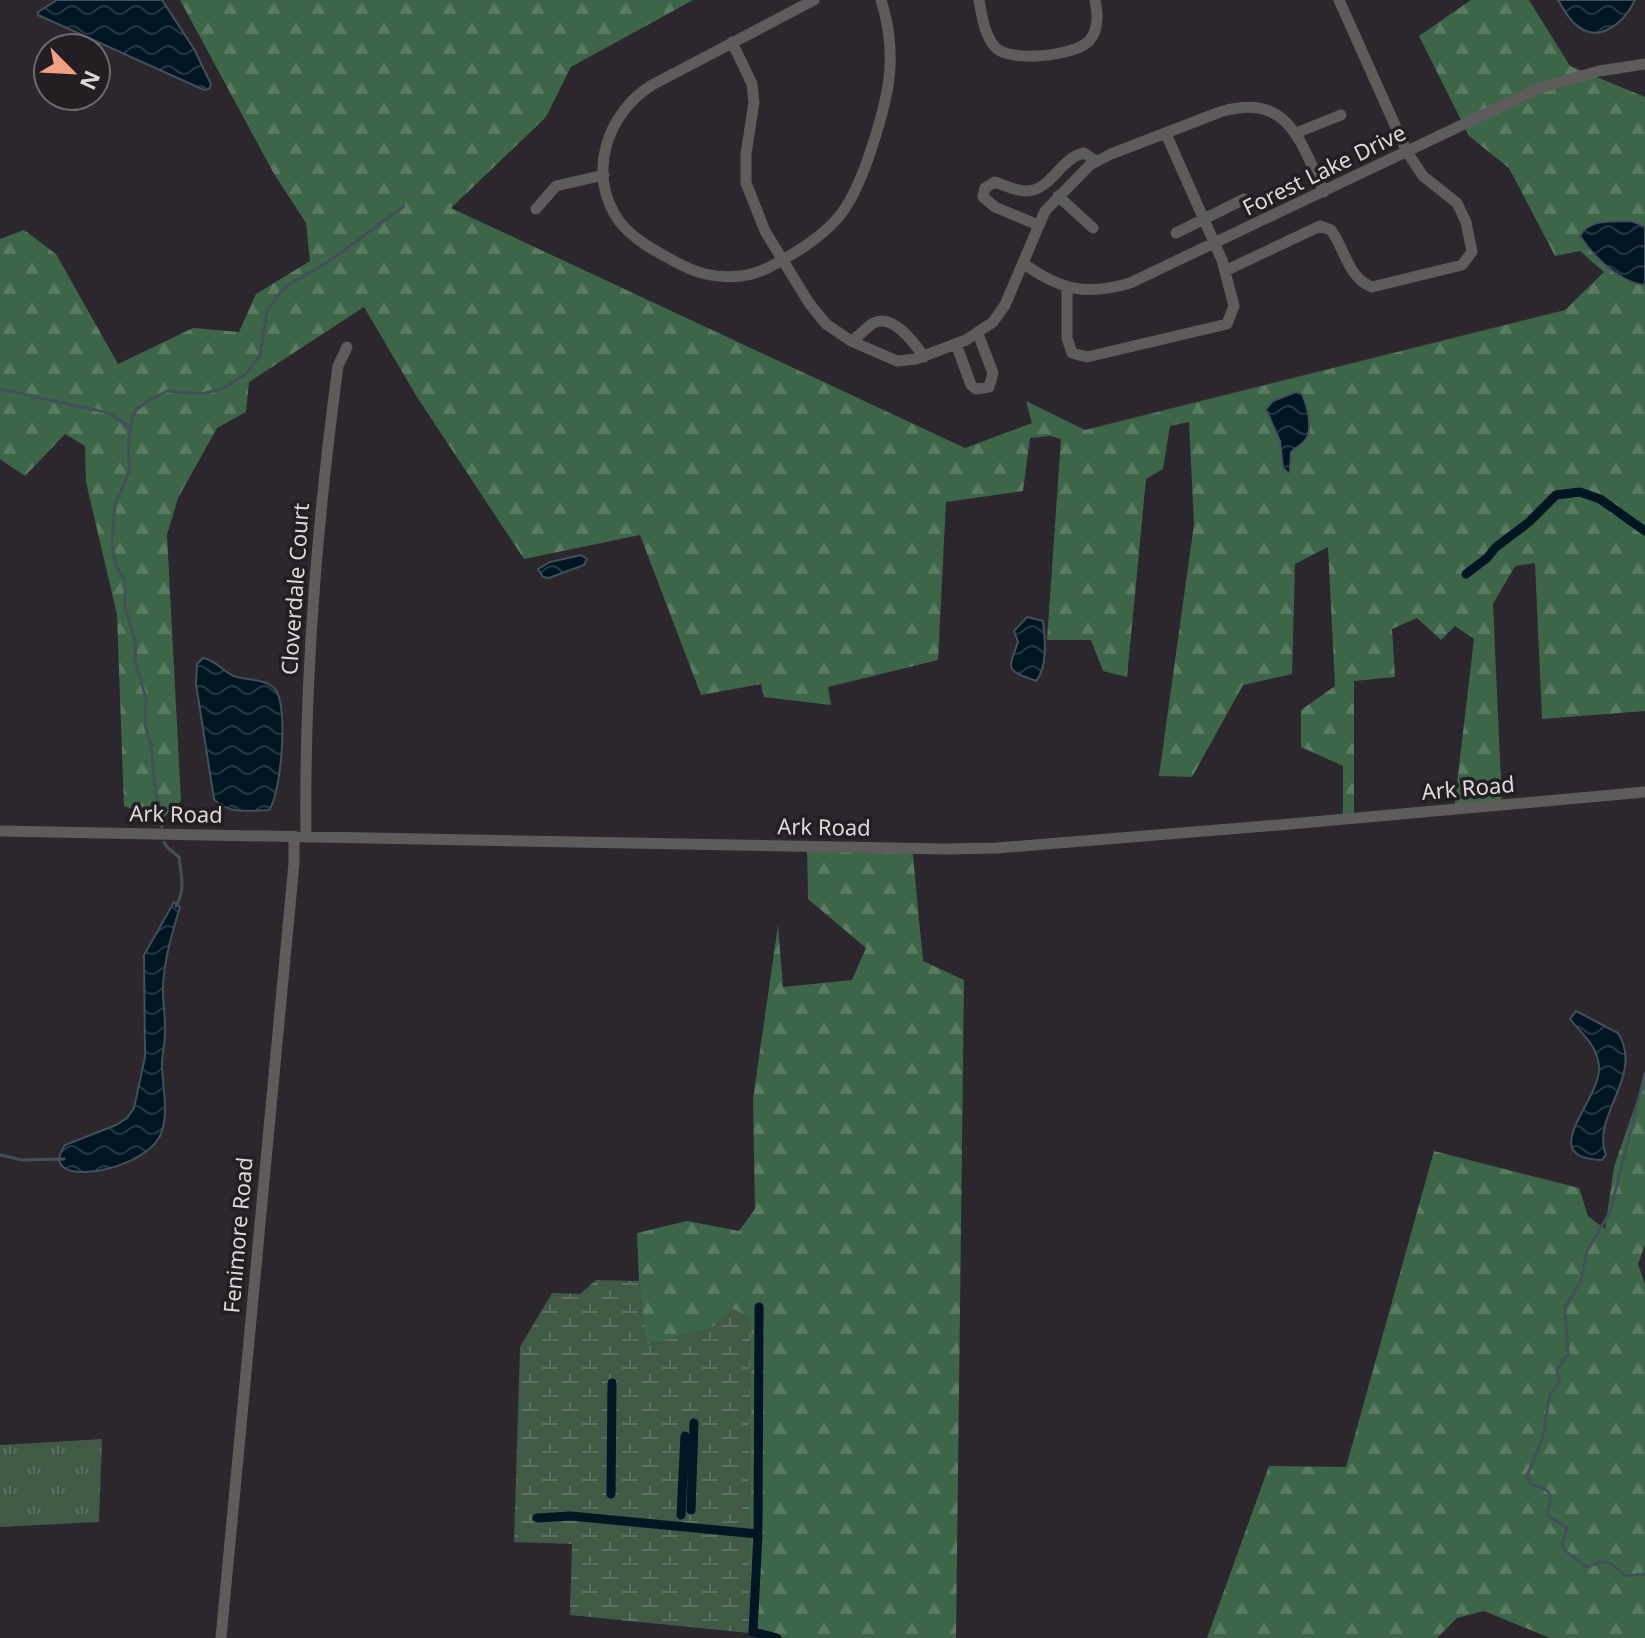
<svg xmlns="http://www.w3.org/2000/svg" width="1645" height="1638" font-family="'Noto Sans',sans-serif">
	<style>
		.grass { fill: url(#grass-tufts) }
		.forest { fill: url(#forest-firs) }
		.wetland { fill: url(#wetland-marsh) }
		.water { fill: url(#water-waves); stroke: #42505a; stroke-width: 2 }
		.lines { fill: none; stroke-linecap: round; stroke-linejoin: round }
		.stream { stroke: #42505a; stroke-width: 3 }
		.canal { stroke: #011623; stroke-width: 9 }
		.minor { stroke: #5e5c5a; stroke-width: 11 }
		.labels { text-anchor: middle; stroke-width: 7; stroke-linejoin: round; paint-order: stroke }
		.street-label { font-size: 22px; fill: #dbd9dc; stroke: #221e22 }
	</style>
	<defs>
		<pattern id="grass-tufts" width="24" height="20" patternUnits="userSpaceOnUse" patternTransform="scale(2)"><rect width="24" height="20" fill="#405a46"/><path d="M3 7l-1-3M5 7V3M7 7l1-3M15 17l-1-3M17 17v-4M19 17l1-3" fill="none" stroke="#5b7160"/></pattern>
		<pattern id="forest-firs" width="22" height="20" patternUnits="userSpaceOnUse" patternTransform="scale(2)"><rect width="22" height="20" fill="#3d6648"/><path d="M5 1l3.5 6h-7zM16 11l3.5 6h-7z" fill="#587b62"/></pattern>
		<pattern id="wetland-marsh" width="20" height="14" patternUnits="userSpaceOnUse" patternTransform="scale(2)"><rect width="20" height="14" fill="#405a46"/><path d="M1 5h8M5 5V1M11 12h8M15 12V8" fill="none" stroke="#5b7160"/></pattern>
		<pattern id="water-waves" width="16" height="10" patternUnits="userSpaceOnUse" patternTransform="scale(2)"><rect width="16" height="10" fill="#011623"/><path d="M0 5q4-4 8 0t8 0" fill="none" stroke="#253742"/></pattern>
	</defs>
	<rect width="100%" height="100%" fill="#2b272c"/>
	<path class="grass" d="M102 1439 99 1522 0 1527V1445Z"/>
	<path class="forest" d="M180 0H693L571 67 546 117 451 208 965 448 1032 423 1026 401 1085 430 1565 310 1604 272 1580 251 1555 256 1509 168 1469 136 1419 36 1471 0H1529L1570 66 1645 97V711L1542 719 1535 563 1515 566 1493 604 1502 805 1454 809 1474 639 1455 626 1441 640 1417 618 1392 629 1395 677 1354 681V818L1343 819V766L1301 747V710L1335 686 1328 547 1295 564 1292 674 1243 685 1192 777 1159 776 1194 524 1189 422 1170 426 1163 469 1146 479 1127 677 1103 671 1091 640H1047L1061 439 1050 436 1030 438 1023 491 946 502 938 660 828 687 831 705 764 697 761 684 701 695 640 535 524 559 417 397 364 307 249 382 246 412 217 428 178 498 167 535 181 801 161 820 124 806 117 615 86 482 85 446 65 434 25 476 0 459V239L24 230 56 254 118 364 193 328 239 332 256 294 310 261 306 223 273 172Z
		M807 844 912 845 923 961 964 980 956 1638H785L749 1633 750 1318 646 1345 639 1281 637 1233 687 1221 739 1231 755 1209 753 1099 778 925 783 987 852 980 866 948 808 899Z
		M1645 1077V1245L1638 1264 1645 1284V1638H1550L1484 1611 1457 1618 1437 1638H1207L1269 1466 1346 1467 1434 1151 1579 1188 1588 1216 1605 1229 1614 1167Z"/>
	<path class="wetland" d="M596 1280 639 1281 647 1345 714 1326 731 1308 750 1317 749 1633 570 1615 572 1544 514 1542 520 1347 552 1293 580 1294Z"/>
	<path class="water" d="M57 0H162L194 49 211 84 209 89 204 90 38 15V12Z
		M1558 0H1635C1624 23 1597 47 1573 22 1567 16 1562 7 1558 0Z
		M1631 221 1645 226V285C1620 283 1593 256 1580 236 1589 218 1614 222 1631 221Z
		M1296 392 1302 394C1307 405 1313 428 1306 439 1303 444 1295 448 1291 452L1290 472 1288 473 1283 468 1280 441 1266 409 1273 401Z
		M581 555 587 559 584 565 549 578 543 577 538 569 550 562Z
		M1027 617 1043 621C1045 638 1048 667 1036 681 1005 670 1008 670 1018 642L1014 631Z
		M203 658C216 660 222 671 234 676 247 681 265 678 275 689 289 704 281 795 269 810 251 811 226 814 214 799L196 684 197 664Z
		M174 902 180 907C172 933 165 957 163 984 162 1001 166 1017 165 1033 165 1043 162 1053 162 1064 162 1086 170 1115 160 1136 142 1173 34 1190 65 1145L116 1125 127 1118 134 1108 145 1057 144 955Z
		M1576 1011 1618 1033C1645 1076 1590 1116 1606 1155L1602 1160C1533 1158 1602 1100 1599 1066 1597 1045 1582 1034 1570 1019Z"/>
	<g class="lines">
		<path class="stream" d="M0 389 109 413 130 428
			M162 827 160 805 156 795 151 745 145 725 146 699 136 664 135 640 125 608V580L116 566 112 542 115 504 130 471 128 445 132 418 136 410 145 403 167 391 202 394 221 389 245 375 260 356 267 311 280 293 288 285 328 262 404 206
			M164 842 168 848 179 857C181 876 186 888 176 906
			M1645 1074 1610 1212 1587 1251 1581 1280 1565 1308 1568 1354 1557 1370 1560 1381 1550 1395 1542 1440 1527 1476 1530 1484C1554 1490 1552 1493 1547 1515L1567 1528 1562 1544 1564 1550 1587 1567C1611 1557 1608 1562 1626 1576L1645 1574
			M0 1155 22 1160 64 1159"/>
		<path class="canal" d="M1466 574 1487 558 1496 547 1529 522 1556 495 1580 492 1600 499 1645 531
			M759 1307 758 1534 753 1632 777 1638
			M611 1494 612 1383
			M691 1510 694 1423
			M681 1515 685 1436
			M537 1518 571 1516 758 1534"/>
		<path class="minor" d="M814 0 652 85C607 113 586 174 619 221 632 238 653 250 672 260 695 273 715 279 741 276 761 274 779 262 796 252 839 225 851 206 868 159 887 103 900 59 881 0
			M979 0C982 16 984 34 995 47 1009 63 1075 56 1089 41 1099 30 1098 14 1095 0
			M732 42 752 84 754 102 746 154V183L765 231 809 303 826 324 851 341 897 361 916 359 966 340 993 322 1005 305 1045 211 1090 165 1111 154 1220 112C1288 91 1300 141 1324 192
			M1296 133 1341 115
			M1058 196 1093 228
			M536 209 556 186 604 175
			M1038 225 995 207 983 197 985 188 995 182C1004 185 1015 191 1026 191 1051 191 1060 158 1084 153L1096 161
			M1176 233 1244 199
			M1024 264C1061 290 1086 296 1130 283L1542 87 1599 71 1645 64
			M1225 271 1320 226 1331 230C1345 249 1348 278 1372 287L1462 265 1472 252 1466 222 1457 203 1423 176 1407 152 1339 0
			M1067 288V338L1072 353 1087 357 1227 324 1234 306 1222 260 1166 134
			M851 341C859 336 865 329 872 324 892 311 915 344 924 357
			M956 344 971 385 976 389 989 387 993 373 978 334
			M0 831 945 849 997 848 1279 825 1645 792
			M306 837C304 679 317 522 338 366L347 347
			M221 1638 294 863V836"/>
	</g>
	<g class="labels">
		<g class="street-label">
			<text transform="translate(1324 170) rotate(-26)" y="8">Forest Lake Drive</text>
			<text transform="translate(295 589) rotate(-86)" y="8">Cloverdale Court</text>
			<text transform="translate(1468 788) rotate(-5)" y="8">Ark Road</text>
			<text transform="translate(176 814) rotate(1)" y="8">Ark Road</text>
			<text transform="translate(824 827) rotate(1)" y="8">Ark Road</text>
			<text transform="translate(238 1235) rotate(-85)" y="8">Fenimore Road</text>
		</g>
	</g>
	<g transform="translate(72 72) rotate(114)"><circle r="38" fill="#221e22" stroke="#6c696c" stroke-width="2"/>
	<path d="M0-6L14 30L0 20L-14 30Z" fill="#f3a082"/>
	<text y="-12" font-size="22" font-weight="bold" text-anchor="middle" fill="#dbd9dc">N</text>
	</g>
</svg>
